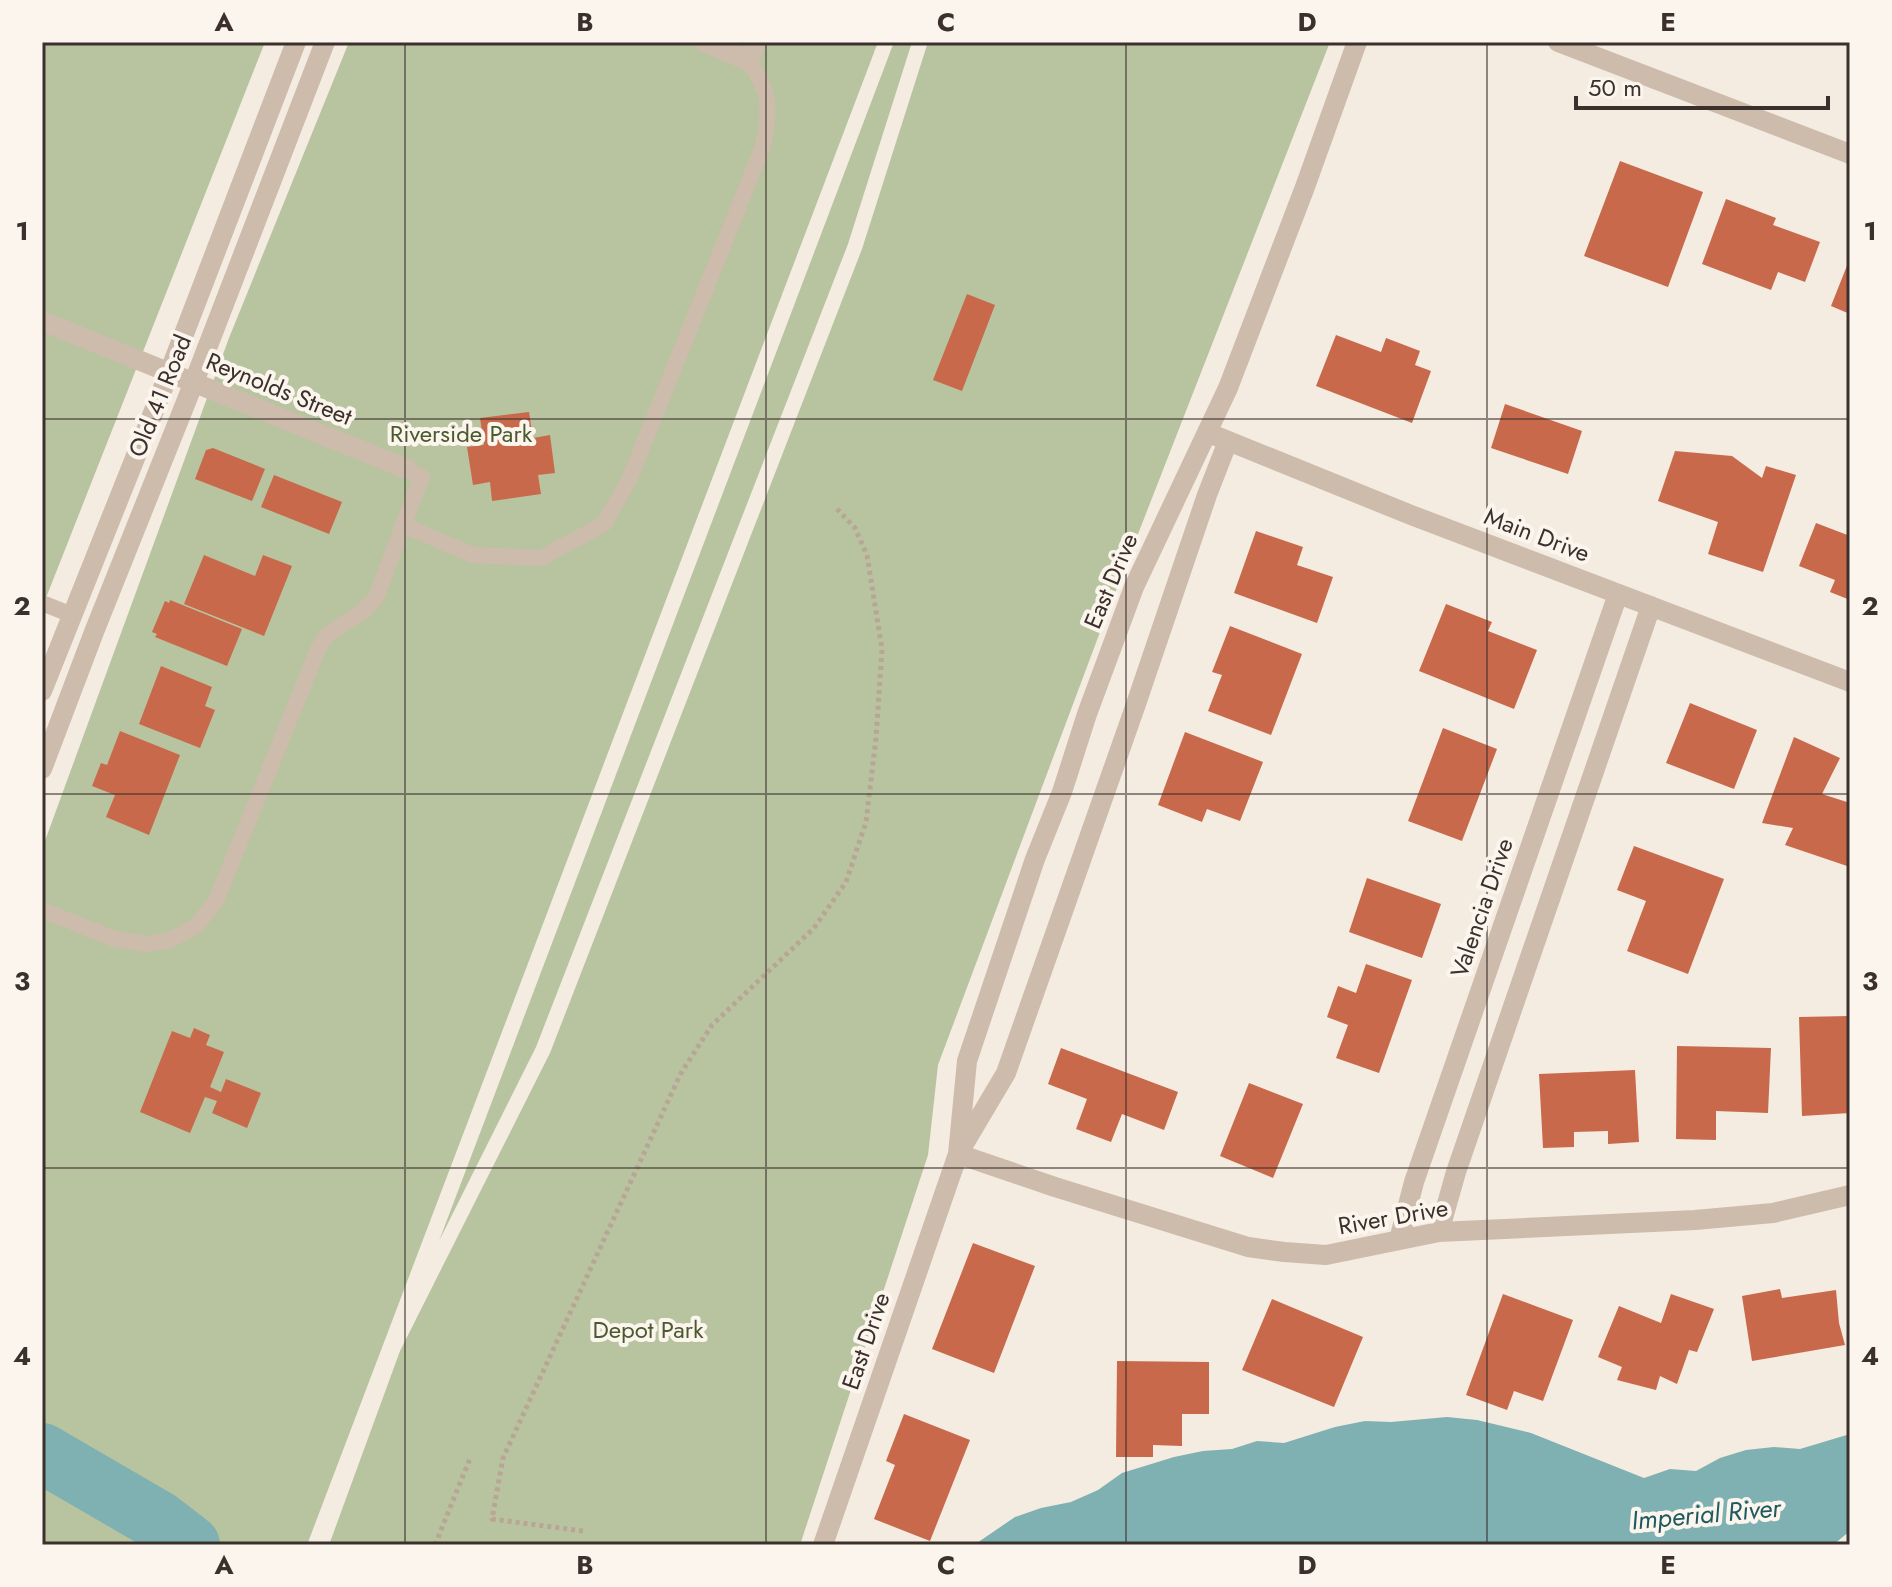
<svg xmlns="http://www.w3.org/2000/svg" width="1892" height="1587" font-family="Jost,sans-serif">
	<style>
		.green { fill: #b8c4a0 }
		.water { fill: #7fb0b2 }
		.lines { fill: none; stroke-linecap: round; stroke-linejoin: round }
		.river { stroke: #7fb0b2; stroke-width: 60 }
		.building { fill: #c8694b }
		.path { stroke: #b9a596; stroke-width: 5; stroke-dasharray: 4 4; stroke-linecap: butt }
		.service { stroke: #cdbbac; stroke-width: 16 }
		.minor { stroke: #cdbbac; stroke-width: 20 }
		.tertiary { stroke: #cdbbac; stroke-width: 20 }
		.grid { fill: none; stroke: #3b302b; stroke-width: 2; stroke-opacity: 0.55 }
		.labels { text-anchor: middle; stroke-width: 8; stroke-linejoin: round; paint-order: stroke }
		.street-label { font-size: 24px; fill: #3b302b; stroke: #fbf5ee }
		.park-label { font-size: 24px; fill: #4a5a2e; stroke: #fbf5ee }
		.water-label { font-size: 26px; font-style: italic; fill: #1f5a5e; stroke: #fbf5ee }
		.neatline { fill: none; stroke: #3b302b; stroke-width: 3 }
		.grid-label { font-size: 26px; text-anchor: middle; font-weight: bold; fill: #3b302b }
	</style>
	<rect width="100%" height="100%" fill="#f4ebe1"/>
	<path class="green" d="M42 42H265L42 608Z
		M349 42H878L307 1545H42V849L229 338Z
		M894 42H912L848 244 536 1047 439 1241Z
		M928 42H1330L1106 616 938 1065 928 1155 800 1545H329L400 1351 550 1053 862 249Z"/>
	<path class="water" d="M1447 1417 1477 1420 1531 1433 1644 1478 1670 1469 1696 1471 1720 1458 1746 1450 1774 1447 1800 1449 1850 1434V1531L1833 1545H974L1015 1517 1041 1508 1071 1502 1098 1490 1122 1473 1174 1457 1203 1451 1232 1449 1257 1441 1284 1443 1335 1427 1365 1421 1391 1422Z"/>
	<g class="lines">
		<path class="river" d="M42 1453 159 1521 190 1545"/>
	</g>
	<path class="building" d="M1620 161 1703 192 1668 287 1584 256Z
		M1726 199 1776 218 1773 225 1820 242 1805 282 1778 272 1771 290 1702 264Z
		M1850 258V314L1831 306Z
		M967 294 995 305 962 391 933 380Z
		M1336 335 1381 352 1386 338 1420 351 1415 365 1431 371 1412 423 1316 386Z
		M1505 404 1582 431 1568 474 1491 448Z
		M529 412 533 438 550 435 555 473 538 475 541 494 492 501 490 482 473 485 467 447 484 445 480 418Z
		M213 448 265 469 252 501 195 479 206 450Z
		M1675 451 1732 456 1762 478 1766 466 1796 475 1763 572 1708 554 1718 522 1658 501Z
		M274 475 342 502 329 534 261 507Z
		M1816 523 1850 536V600L1830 592 1835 580 1799 566Z
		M1256 531 1303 547 1297 565 1333 577 1317 623 1234 593Z
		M204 555 255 576 263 555 292 566 264 636 184 604Z
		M170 600 242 629 227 666 155 637 157 634 152 632 165 601 169 603Z
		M1446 604 1492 622 1488 631 1537 650 1514 709 1419 671Z
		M1230 626 1302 654 1271 735 1208 711 1222 675 1212 672Z
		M161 666 212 687 205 706 215 710 200 748 139 724Z
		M1690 703 1757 730 1734 789 1666 763Z
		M1443 728 1497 749 1462 841 1408 821Z
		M120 731 180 755 149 835 106 817 115 795 92 786 101 763 107 765Z
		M1185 732 1263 762 1240 821 1207 809 1202 822 1158 805Z
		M1794 737 1840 758 1822 794 1850 803V867L1785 845 1793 828 1762 823Z
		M1634 846 1724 879 1688 974 1627 951 1646 901 1617 890Z
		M1367 878 1441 904 1422 958 1349 932Z
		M1366 964 1412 980 1379 1073 1336 1058 1348 1025 1327 1017 1338 986 1356 993Z
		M1850 1016V1113L1802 1116 1799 1017Z
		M194 1028 210 1035 206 1045 224 1052 210 1087 221 1092 226 1079 261 1093 247 1128 212 1113 217 1101 205 1097 190 1133 140 1112 172 1031 190 1038Z
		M1677 1046 1771 1048 1768 1113 1716 1111V1140L1676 1139Z
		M1061 1048 1178 1092 1164 1130 1122 1114 1111 1142 1076 1129 1087 1099 1048 1084Z
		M1635 1070 1639 1142 1608 1144V1131L1574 1132V1147L1543 1148 1539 1074Z
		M1249 1083 1303 1104 1273 1178 1220 1156Z
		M973 1243 1035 1266 994 1373 932 1349Z
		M1780 1289 1782 1298 1836 1290 1839 1323 1845 1345 1752 1361 1742 1296Z
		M1503 1294 1573 1320 1543 1401 1514 1391 1507 1410 1466 1395Z
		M1671 1294 1714 1309 1697 1352 1689 1350 1677 1384 1660 1376 1656 1390 1617 1380 1622 1367 1598 1357 1619 1306 1661 1323Z
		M1272 1299 1363 1337 1334 1407 1242 1370Z
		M1117 1361 1209 1362V1414H1182V1446L1153 1445V1457H1116Z
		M904 1414 970 1440 930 1541 874 1519 895 1465 886 1461Z"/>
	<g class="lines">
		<path class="path" d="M583 1531 492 1519 503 1458 681 1073 712 1025 814 928 846 882 866 822 876 738 882 649 867 555 855 528 837 509
			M435 1545 471 1456"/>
		<path class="service" d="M407 469 422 477 403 525 473 555 541 558 604 524 630 478 763 146C770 107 771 95 749 61
			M42 603 72 615
			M42 910 115 939 146 944 170 940 196 926 216 901 318 649 327 635 363 611 376 598 403 525"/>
		<path class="minor" d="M704 42 749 61 756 42
			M1558 42 1850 154
			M42 321 407 469
			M1216 436 1411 515 1850 682
			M958 1154 967 1061 1035 859 1062 792 1087 714 1134 587 1228 388 1305 187 1357 42
			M958 1154 1055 1187 1248 1247 1284 1252 1326 1255 1439 1232 1695 1220 1773 1213 1850 1195
			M1439 1232 1456 1172 1651 606
			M1399 1240 1414 1182 1618 594
			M823 1545 958 1154 1006 1073 1135 707 1207 495 1228 441"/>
		<path class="tertiary" d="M42 691 169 373 296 42
			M42 769 94 632 194 382 325 42"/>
	</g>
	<path class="grid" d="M405 42V1545M766 42V1545M1126 42V1545M1487 42V1545M42 419H1850M42 794H1850M42 1168H1850"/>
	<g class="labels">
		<g class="street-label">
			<text transform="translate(279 389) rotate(22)" y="8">Reynolds Street</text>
			<text transform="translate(160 396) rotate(-68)" y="8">Old 41 Road</text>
			<text transform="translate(1537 535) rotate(21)" y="8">Main Drive</text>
			<text transform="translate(1111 581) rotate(-67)" y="8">East Drive</text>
			<text transform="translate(1482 908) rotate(-71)" y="8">Valencia Drive</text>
			<text transform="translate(1393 1217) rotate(-10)" y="8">River Drive</text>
			<text transform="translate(866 1341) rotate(-71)" y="8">East Drive</text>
		</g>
		<g class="park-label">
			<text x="461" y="442">Riverside Park</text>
			<text x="648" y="1338">Depot Park</text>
		</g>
		<g class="water-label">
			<text transform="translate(1706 1514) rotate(-5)" y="9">Imperial River</text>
		</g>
	</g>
	<rect width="1892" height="1587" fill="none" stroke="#fbf5ee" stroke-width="88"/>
	<path d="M1576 96v12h252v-12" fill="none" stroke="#3b302b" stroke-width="4"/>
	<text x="1588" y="96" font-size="24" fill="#3b302b" stroke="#fbf5ee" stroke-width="6" paint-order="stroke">50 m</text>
	<rect x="44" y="44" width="1804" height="1499" class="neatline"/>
	<g class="grid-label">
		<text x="224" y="31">A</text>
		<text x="585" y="31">B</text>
		<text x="946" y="31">C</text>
		<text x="1307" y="31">D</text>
		<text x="1668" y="31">E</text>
		<text x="22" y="240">1</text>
		<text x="1870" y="240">1</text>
		<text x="22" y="615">2</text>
		<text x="1870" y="615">2</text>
		<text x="22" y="990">3</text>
		<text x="1870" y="990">3</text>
		<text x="22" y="1365">4</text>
		<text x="1870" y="1365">4</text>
		<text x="224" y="1574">A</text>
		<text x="585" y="1574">B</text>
		<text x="946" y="1574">C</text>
		<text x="1307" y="1574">D</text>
		<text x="1668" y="1574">E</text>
	</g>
</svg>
